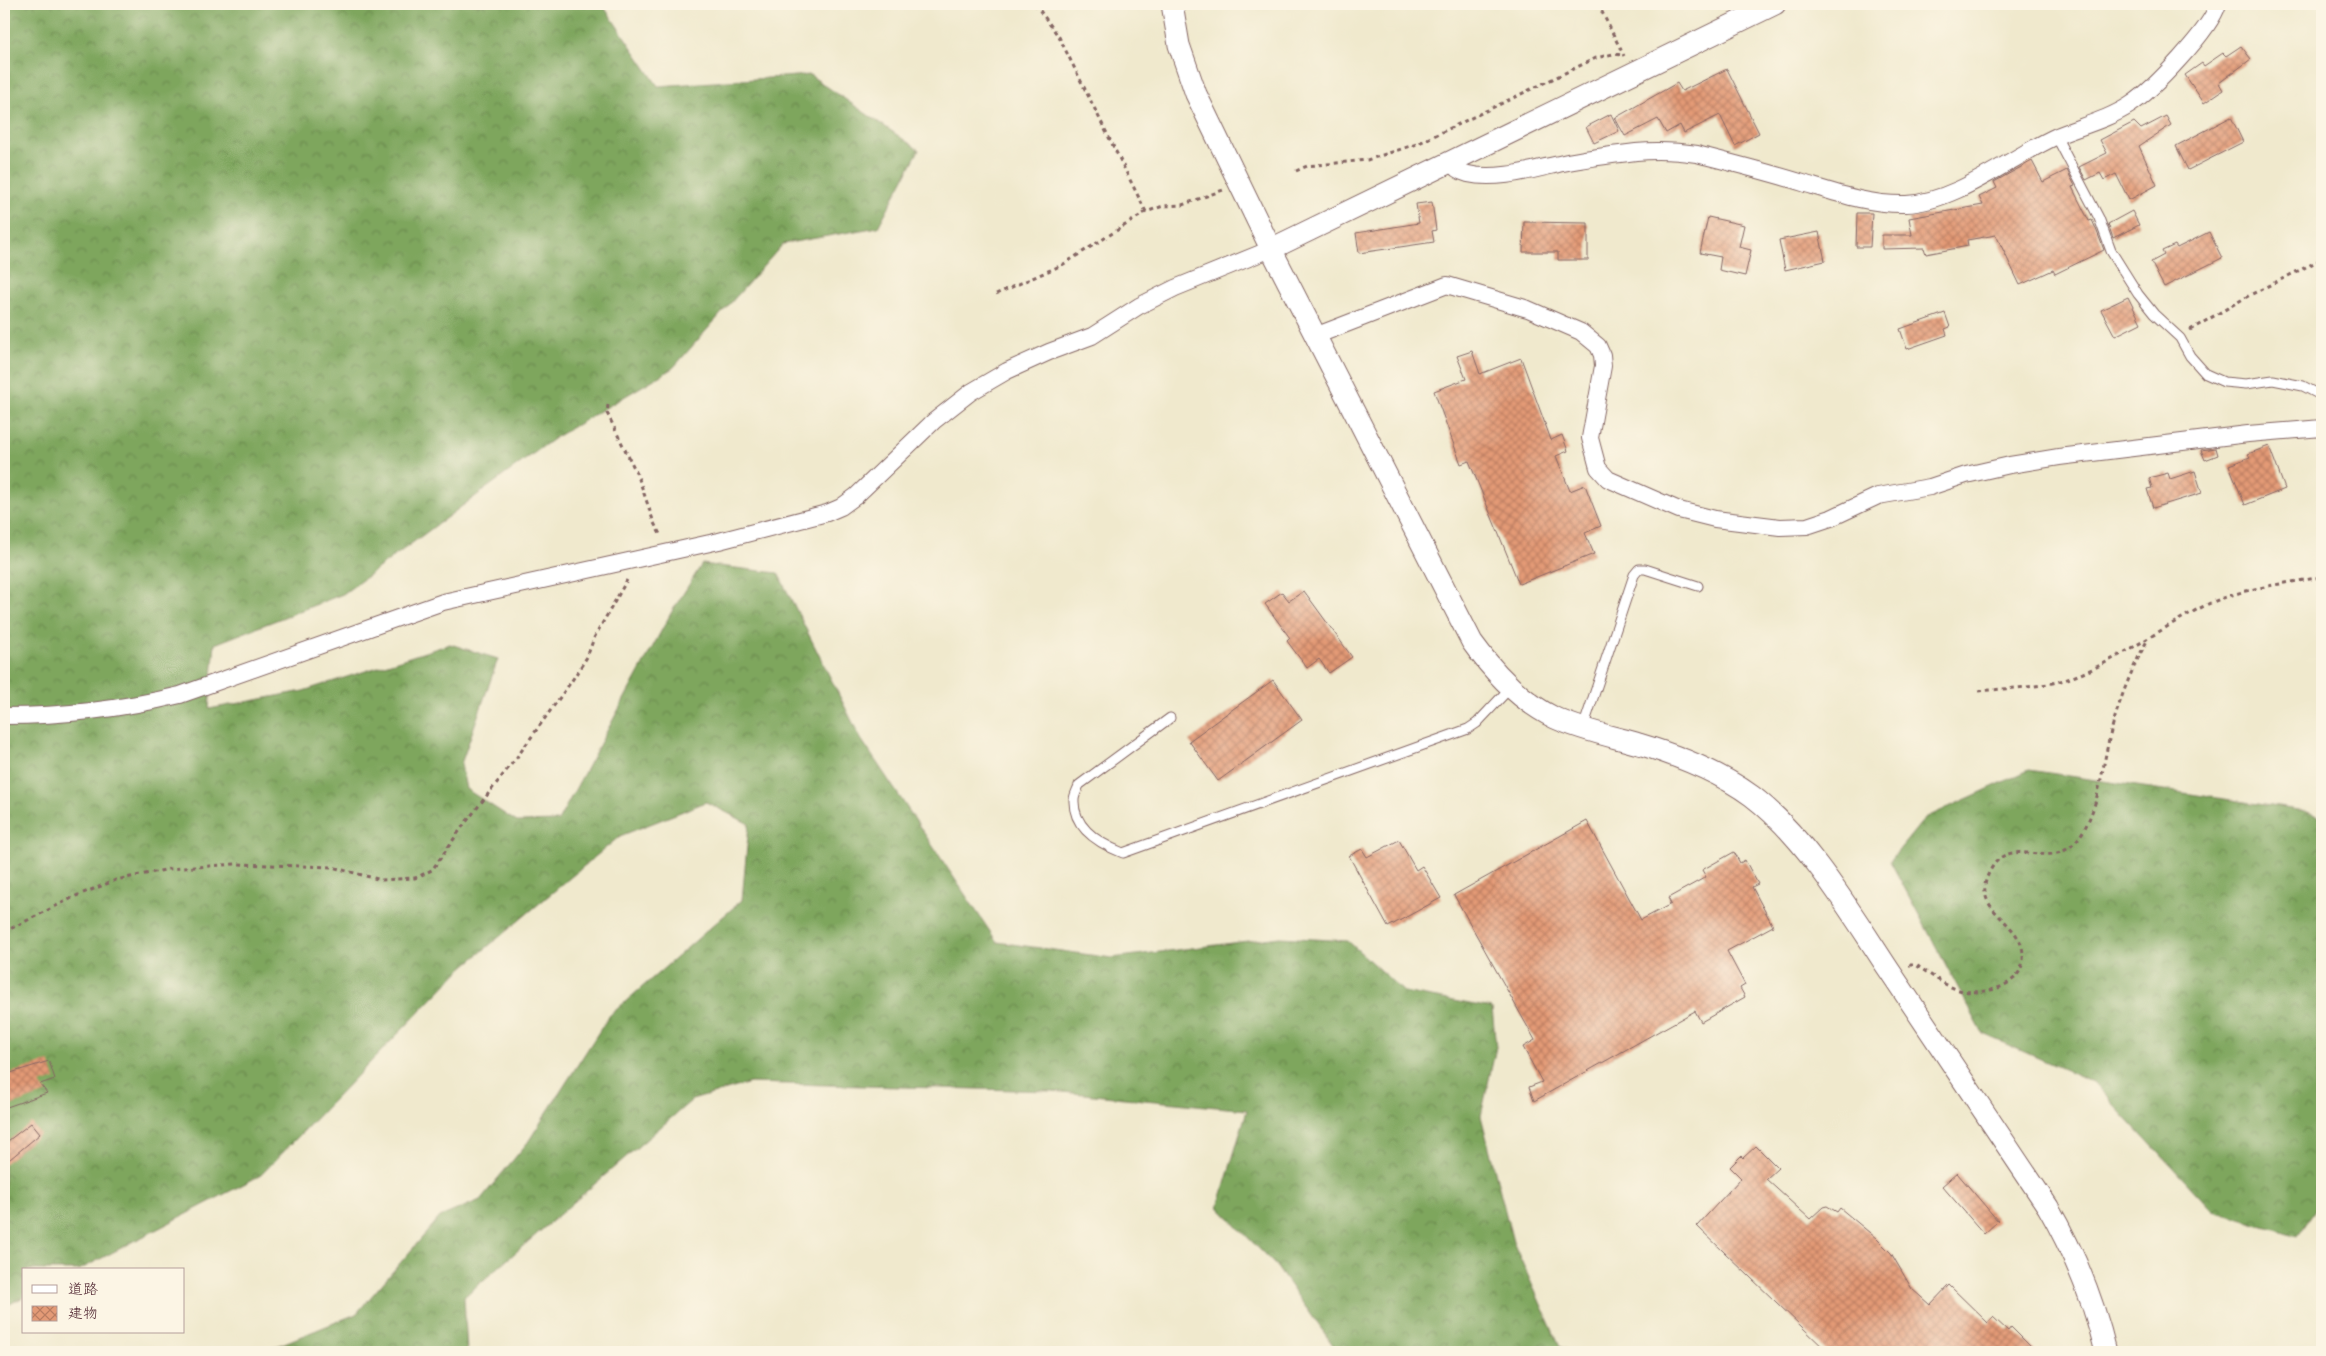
<svg xmlns="http://www.w3.org/2000/svg" width="2326" height="1356" viewBox="0 0 2326 1356" font-family="'Patrick Hand','Klee One',sans-serif">
  <style>
    .forest { fill: url(#forest-crowns); stroke: #646244 }
    .building { fill: url(#building-cross-hatch) }
    .lines { fill: none; stroke-linecap: round; stroke-linejoin: round }
    .service-casing { stroke: #846664; stroke-width: 11 }
    .minor-casing { stroke: #846664; stroke-width: 18 }
    .tertiary-casing { stroke: #846664; stroke-width: 23 }
    .path { stroke: #846664; stroke-width: 3; stroke-dasharray: 4 4; stroke-linecap: butt }
    .service { stroke: #fff; stroke-width: 9 }
    .minor { stroke: #fff; stroke-width: 16 }
    .tertiary { stroke: #fff; stroke-width: 21 }
  </style>
  <defs>
    <pattern id="forest-crowns" width="20" height="18" patternUnits="userSpaceOnUse" patternTransform="scale(1.25)"><rect width="20" height="18" fill="#7ea65d"/><path d="M2 6a3 3 0 1 1 6 0M12 15a3 3 0 1 1 6 0" fill="none" stroke="#69874d"/></pattern>
    <pattern id="building-cross-hatch" width="8" height="8" patternUnits="userSpaceOnUse" patternTransform="scale(1.25)"><rect width="8" height="8" fill="#e39a76"/><path d="M0 0l8 8M0 8l8-8" fill="none" stroke="#ba7d61"/></pattern>
  </defs>
  <rect width="100%" height="100%" fill="#fcf5e5"/>
  <filter id="ink" filterUnits="userSpaceOnUse"><feTurbulence type="fractalNoise" baseFrequency=".02" numOctaves="2"/><feDisplacementMap in="SourceGraphic" scale="10" xChannelSelector="R" yChannelSelector="G"/><feConvolveMatrix kernelMatrix="1 2 1 2 8 2 1 2 1" color-interpolation-filters="sRGB"/></filter>
  <filter id="wash" filterUnits="userSpaceOnUse"><feTurbulence type="fractalNoise" baseFrequency=".0096" numOctaves="4" result="noise"/><feDisplacementMap in="SourceGraphic" scale="20" xChannelSelector="R" yChannelSelector="G"/><feGaussianBlur stdDeviation="1.12" result="paint"/><feColorMatrix in="noise" values="0 0 0 0 0 0 0 0 0 0 0 0 0 0 0 0 0 1.4 0 .05"/><feComposite in="paint" operator="in"/></filter>
  <g filter="url(#wash)">
    <rect width="100%" height="100%" fill="#f0e9cd"/>
    <g class="forest">
      <path d="M4 4H602L658 86 810 75 919 150 878 227 783 244 673 368 556 437 343 594 215 644 209 709 303 691 450 644 498 659 461 764 466 789 517 822 558 821 671 613 702 564 778 573 861 739 997 942 1112 958 1280 937 1348 941 1404 992 1492 1008 1496 1047 1481 1116 1513 1242 1560 1347 1574 1352H1338L1276 1266 1218 1207 1247 1110 1052 1091 750 1083 692 1100 464 1297 467 1352H262L356 1314 440 1217 480 1200 528 1142 609 1016 742 900 749 824 706 802 620 836 461 969 261 1175 79 1270H24V1297L4 1307Z"/>
      <path d="M2029 770 2305 811 2322 818V1200L2298 1236 2213 1211 2093 1082 1983 1034 1890 861 1925 818Z"/>
    </g>
    <g id="blocks">
      <g class="building">
        <path d="M2241 46 2251 59 2219 83 2223 90 2204 103 2185 75 2202 63 2204 66 2223 53 2226 56Z"/>
        <path d="M1727 69 1759 133 1735 146 1720 115 1684 133 1680 125 1666 133 1658 119 1625 136 1615 118 1677 83 1682 91Z"/>
        <path d="M1611 114 1619 131 1594 143 1586 127Z"/>
        <path d="M2166 116 2171 125 2139 146 2157 185 2129 200 2116 174 2104 180 2100 173 2086 180 2079 167 2107 153 2100 140 2134 122 2141 129Z"/>
        <path d="M2231 117 2243 142 2188 170 2176 146Z"/>
        <path d="M2032 161 2043 182 2067 170 2075 186 2072 187 2089 221 2092 220 2096 229 2104 250 2055 274 2053 270 2020 285 1996 235 1967 240 1968 246 1926 254 1924 248 1882 249V235H1912L1909 218 1983 205 1979 197 1997 188 1994 182Z"/>
        <path d="M1432 202 1436 230 1432 231 1434 242 1359 253 1356 233 1419 223 1416 204Z"/>
        <path d="M2132 211 2139 225 2113 238 2108 224Z"/>
        <path d="M1857 213H1872L1870 247H1856Z"/>
        <path d="M1708 217 1744 225 1739 247 1751 250 1745 276 1719 270 1721 257 1700 253Z"/>
        <path d="M1524 222 1588 223V260H1558V252H1523Z"/>
        <path d="M1819 232 1825 261 1785 270 1779 240Z"/>
        <path d="M2209 232 2222 258 2164 287 2151 262 2164 255 2162 251 2175 245 2177 248Z"/>
        <path d="M2128 297 2141 323 2115 336 2101 310Z"/>
        <path d="M1945 313 1950 327 1945 329 1947 335 1907 349 1900 329Z"/>
        <path d="M1472 351 1480 374 1521 358 1551 440 1562 435 1568 451 1556 456 1570 491 1585 485 1601 526 1585 533 1594 554 1519 584 1469 461 1461 464 1434 391 1466 379 1457 356Z"/>
        <path d="M2269 446 2285 489 2245 505 2229 465 2250 457 2248 454Z"/>
        <path d="M2216 448 2218 455 2205 460 2201 450Z"/>
        <path d="M2195 471 2202 493 2153 508 2147 489 2152 488 2149 478 2168 473 2170 479Z"/>
        <path d="M1304 591 1352 657 1329 673 1319 659 1307 668 1287 641 1290 638 1265 604 1282 592 1289 601Z"/>
        <path d="M1273 680 1302 720 1218 781 1189 741Z"/>
        <path d="M1587 821 1641 920 1671 904 1668 898 1706 877 1702 870 1734 852 1740 863 1745 860 1758 884 1752 887 1773 926 1727 951 1745 985 1740 988 1745 997 1701 1022 1695 1011 1534 1101 1529 1087 1542 1082 1523 1047 1535 1040 1454 895Z"/>
        <path d="M1399 840 1416 870 1422 866 1441 898 1388 927 1349 856 1362 849 1367 857Z"/>
        <path d="M49 1061 55 1079 40 1084 47 1093 4 1108V1075Z"/>
        <path d="M31 1123 40 1134 4 1164V1144Z"/>
        <path d="M1756 1146 1778 1168 1766 1179 1810 1219 1823 1207 1827 1206 1837 1212 1840 1208 1876 1238 1891 1253 1912 1289 1930 1305 1949 1285 1988 1323 1993 1317 2008 1331 2011 1327 2036 1352H1828L1697 1226 1741 1178 1730 1167 1741 1156 1743 1158Z"/>
        <path d="M1957 1173 1998 1221 1984 1234 1942 1186Z"/>
      </g>
    </g>
  </g>
  <g filter="url(#ink)">
    <use href="#blocks" fill-opacity="0" stroke="#846664" stroke-width="1"/>
    <g class="lines">
      <defs>
        <g id="service">
          <path d="M2056 136 2099 218 2111 251 2138 294 2154 314 2180 338 2190 356 2206 374 2224 382 2246 384 2273 380 2303 386 2322 396"/>
          <path d="M1170 718 1079 785C1078 789 1074 795 1074 800 1073 828 1100 844 1123 853L1468 729 1477 723 1510 688"/>
          <path d="M1583 728 1634 575 1639 569H1645L1698 586"/>
        </g>
        <g id="minor">
          <path d="M1450 161C1454 168 1460 172 1468 174 1497 181 1535 169 1563 163 1587 158 1611 155 1636 152 1656 150 1677 151 1697 154 1732 163 1768 172 1803 183 1836 193 1870 205 1906 204 1956 202 2011 157 2057 136 2081 126 2107 120 2130 105 2153 90 2211 29 2218 4"/>
          <path d="M1315 336 1447 285 1528 309 1581 332 1598 346 1602 355 1603 366 1590 438 1598 468 1608 479 1679 510 1715 519 1780 527 1807 526 1831 518 1878 496 1930 487 1966 475 2010 465 2059 457 2248 434 2322 428"/>
          <path d="M4 716C63 716 122 709 180 695L443 602 719 541 827 513 841 507 856 496 934 421 971 392 1007 371 1049 352 1092 336 1139 306 1175 288 1271 249"/>
        </g>
        <g id="tertiary">
          <path d="M1172 4 1179 45 1196 94 1271 249 1472 642C1494 673 1520 701 1555 718 1581 730 1610 736 1639 744 1679 756 1718 771 1752 796 1806 837 1852 914 1889 970 1942 1049 1995 1128 2048 1207 2074 1252 2094 1302 2106 1352"/>
          <path d="M1271 249 1775 4"/>
        </g>
      </defs>
      <use href="#service" class="service-casing"/>
      <use href="#minor" class="minor-casing"/>
      <use href="#tertiary" class="tertiary-casing"/>
      <g class="path">
        <path d="M1035 4 1059 37 1146 212"/>
        <path d="M1598 4 1624 56"/>
        <path d="M1296 171 1307 166 1367 160 1417 144 1596 58 1613 54 1623 55"/>
        <path d="M996 294 1062 265 1146 212 1163 206 1182 205 1223 190"/>
        <path d="M2190 330 2250 295 2322 259"/>
        <path d="M608 405 607 413 638 476 654 523 661 536"/>
        <path d="M1979 691C2009 688 2042 688 2070 678 2118 661 2159 629 2204 606 2241 588 2282 584 2322 577"/>
        <path d="M4 932 76 896 116 880 169 869 236 864 332 867 381 880 415 878 432 870 463 826 517 757 571 682 587 657 594 638 627 580"/>
        <path d="M1909 965H1916C1930 974 1947 988 1963 991 1988 995 2026 985 2023 953 2020 919 1967 910 1991 869 2013 830 2054 879 2082 833 2101 802 2102 763 2112 728 2120 698 2132 668 2147 641"/>
      </g>
      <use href="#service" class="service"/>
      <use href="#minor" class="minor"/>
      <use href="#tertiary" class="tertiary"/>
    </g>
  </g>
  <rect width="2326" height="1356" fill="none" stroke="#fcf5e5" stroke-width="20"/>
  <rect x="22" y="1268" width="162" height="65" fill="#fcf5e5" stroke="#b59f9b"/>
  <rect x="32" y="1285" width="25" height="8" fill="#ffffff" stroke="#b59f9b"/>
  <text x="68" y="1294" font-size="15" fill="#4a1f2b">道路</text>
  <rect x="32" y="1306" width="25" height="15" fill="url(#building-cross-hatch)" stroke="#b59f9b"/>
  <text x="68" y="1318" font-size="15" fill="#4a1f2b">建物</text>
</svg>
